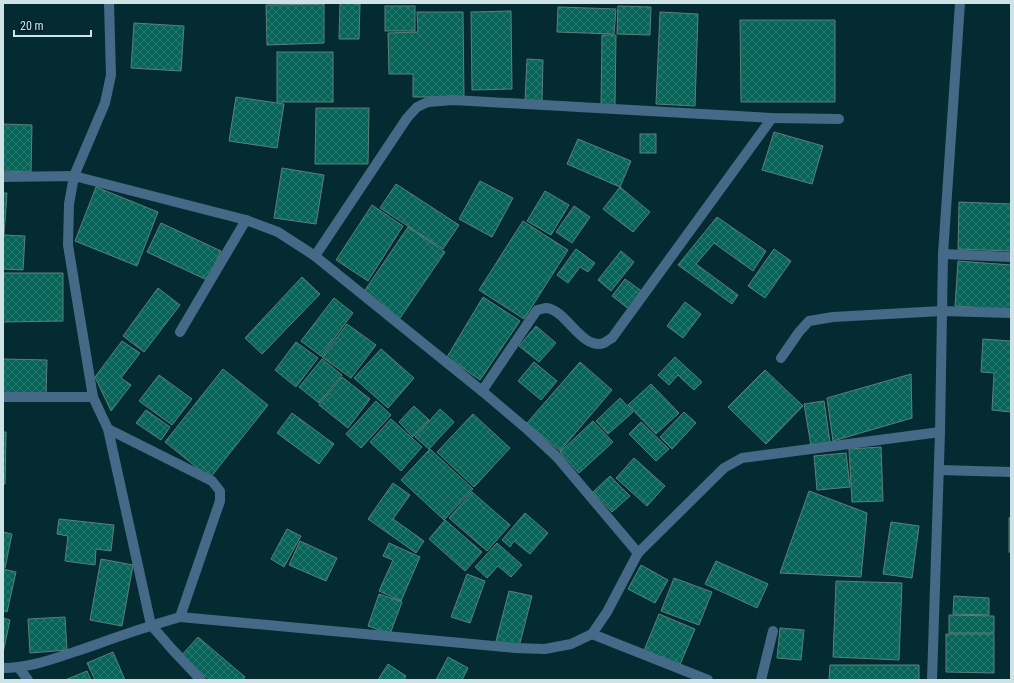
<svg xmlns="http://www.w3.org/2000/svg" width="1014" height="683" viewBox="0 0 1014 683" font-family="'Roboto Condensed',sans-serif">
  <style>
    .building { fill: url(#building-cross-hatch); stroke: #5c8079 }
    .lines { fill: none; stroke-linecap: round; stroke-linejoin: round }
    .street { stroke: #456a87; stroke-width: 10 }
  </style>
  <defs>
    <pattern id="building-cross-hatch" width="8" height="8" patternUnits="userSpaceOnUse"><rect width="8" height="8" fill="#086458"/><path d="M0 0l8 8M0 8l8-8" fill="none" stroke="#2b7a70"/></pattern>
  </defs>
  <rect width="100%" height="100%" fill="#042b32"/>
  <g class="building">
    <path d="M340 3 360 4 359 39H339Z"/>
    <path d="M324 4V43L267 45 266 5Z"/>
    <rect x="385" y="6" width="30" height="25"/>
    <path d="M618 6 651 7 650 35 617 34Z"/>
    <path d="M558 7 616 9 614 34 557 32Z"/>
    <path d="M511 11 512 89 472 90 471 12Z"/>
    <path d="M417 12H463L464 97H413V74H389L388 33 418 32Z"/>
    <path d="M660 12 698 14 695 106 656 104Z"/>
    <path d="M740 20H835V102H741Z"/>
    <path d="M134 23 184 26 181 71 131 68Z"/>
    <path d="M602 35H616L615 105H601Z"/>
    <rect x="277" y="52" width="56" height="50"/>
    <path d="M527 59 543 60 542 102 525 101Z"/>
    <path d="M236 97 284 104 277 148 229 141Z"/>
    <path d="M316 108H369L368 164H315Z"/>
    <path d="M3 124 32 125 31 172 3 171Z"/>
    <path d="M774 132 823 146 812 184 762 170Z"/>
    <rect x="640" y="134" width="16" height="19"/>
    <path d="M578 139 631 161 620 187 567 164Z"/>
    <path d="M282 168 324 175 316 224 274 218Z"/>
    <path d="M480 181 513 198 492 237 459 219Z"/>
    <path d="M396 184 459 225 443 249 380 208Z"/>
    <path d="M96 187 158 212 137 266 75 241Z"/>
    <path d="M620 187 650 212 633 232 603 209Z"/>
    <path d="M545 191 569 205 551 235 527 221Z"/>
    <path d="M3 193H7L4 235 25 236 23 270 3 269Z"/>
    <path d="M959 202 1011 204V251L958 249Z"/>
    <path d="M372 205 403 226 368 281 336 260Z"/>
    <path d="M574 206 590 217 572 243 556 232Z"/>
    <path d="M717 217 766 251 753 271 714 243 696 264 738 295 732 304 678 265Z"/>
    <path d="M523 221 568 250 524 319 479 290Z"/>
    <path d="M161 223 221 251 207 280 147 252Z"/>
    <path d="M408 227 445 252 400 318 363 293Z"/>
    <path d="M576 249 595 263 588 272 580 267 568 283 557 275Z"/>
    <path d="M774 249 791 261 765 298 748 286Z"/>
    <path d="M621 251 634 262 611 291 598 280Z"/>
    <path d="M958 261 1011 265V310L955 306Z"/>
    <path d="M3 273H63V321L3 322Z"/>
    <path d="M302 277 320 294 262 354 245 338Z"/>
    <path d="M625 279 643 292 629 309 612 296Z"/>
    <path d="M158 288 180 305 144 352 123 336Z"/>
    <path d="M483 297 520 321 480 380 447 357Z"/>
    <path d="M334 298 353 313 321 356 301 341Z"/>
    <path d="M685 302 701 314 683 338 667 326Z"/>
    <path d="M347 324 376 345 351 378 322 357Z"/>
    <path d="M536 326 556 343 539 362 519 346Z"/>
    <path d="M983 339 1011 341V412L992 410 994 373 981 372Z"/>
    <path d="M122 341 140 353 121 378 131 385 111 411 95 377Z"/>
    <path d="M296 342 318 358 296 387 275 370Z"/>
    <path d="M381 349 414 378 388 408 354 378Z"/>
    <path d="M675 357 702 382 694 390 678 375 669 385 658 375Z"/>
    <path d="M3 359 47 360 46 395 3 394Z"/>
    <path d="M322 359 342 375 319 403 299 387Z"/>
    <path d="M534 362 557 381 541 400 518 381Z"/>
    <path d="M580 362 612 390 560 451 527 423Z"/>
    <path d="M223 369 268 405 210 478 165 442Z"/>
    <path d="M765 370 803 406 766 444 728 407Z"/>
    <path d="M911 374 912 418 833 441 827 398Z"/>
    <path d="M159 375 192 399 172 425 139 401Z"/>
    <path d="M342 377 370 399 348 428 319 405Z"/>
    <path d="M651 384 679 413 656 434 628 405Z"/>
    <path d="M620 398 633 412 608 434 596 421Z"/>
    <path d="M376 401 391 415 361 448 346 434Z"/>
    <path d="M824 401 830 442 811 446 804 404Z"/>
    <path d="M414 406 429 420 413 437 399 422Z"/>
    <path d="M440 409 454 422 429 449 415 437Z"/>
    <path d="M146 410 170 427 161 440 136 423Z"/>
    <path d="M684 412 696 423 672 449 660 437Z"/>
    <path d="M292 413 334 444 319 464 277 433Z"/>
    <path d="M473 414 510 448 474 487 437 452Z"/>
    <path d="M391 419 422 447 401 471 370 442Z"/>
    <path d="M593 421 613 442 579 473 560 452Z"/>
    <path d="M641 422 669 449 656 461 629 434Z"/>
    <path d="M3 432H6L5 484H3Z"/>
    <path d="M881 447 883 501 852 502 849 449Z"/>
    <path d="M430 449 473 489 444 520 401 480Z"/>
    <path d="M846 453 850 487 817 490 814 456Z"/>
    <path d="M634 458 665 486 647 506 616 478Z"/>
    <path d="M610 476 630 496 612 512 593 492Z"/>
    <path d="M393 483 410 495 393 519 424 541 416 553 368 519Z"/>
    <path d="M809 491 867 513 861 577 780 573Z"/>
    <path d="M472 492 510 525 487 551 449 518Z"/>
    <path d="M525 513 548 533 530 554 514 541 510 547 502 540Z"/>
    <rect x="1009" y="518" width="2" height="34"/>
    <path d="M59 519 114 525 111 551 96 549 95 565 65 561 68 536 57 534Z"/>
    <path d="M445 520 482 552 465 571 429 539Z"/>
    <path d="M891 522 919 526 912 578 883 574Z"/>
    <path d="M287 529 301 536 284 567 271 559Z"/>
    <path d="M3 532 12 534 5 568H3Z"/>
    <path d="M300 541 337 558 326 581 289 565Z"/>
    <path d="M389 543 420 557 401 601 379 591 393 560 383 556Z"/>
    <path d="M497 543 522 565 511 577 498 566 487 578 475 567Z"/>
    <path d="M101 559 133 565 122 626 90 620Z"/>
    <path d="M716 561 768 584 757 608 705 584Z"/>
    <path d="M641 565 668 580 655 603 628 589Z"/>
    <path d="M3 569 16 572 7 612 3 611Z"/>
    <path d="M467 574 485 581 470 623 451 617Z"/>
    <path d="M674 578 712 592 699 625 661 611Z"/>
    <path d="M836 581 902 583 899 660 833 657Z"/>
    <path d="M509 591 532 596 519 647 496 641Z"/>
    <path d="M379 594 402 602 390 634 368 626Z"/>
    <path d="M954 596 989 598V615L953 614Z"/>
    <path d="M659 614 695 629 679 667 643 653Z"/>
    <path d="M949 615 994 616V633H949Z"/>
    <path d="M65 617 67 650 30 653 28 619Z"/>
    <path d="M3 618 10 620 3 653Z"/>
    <path d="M780 628 804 630 801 660 777 658Z"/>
    <path d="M946 634H994V673L946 672Z"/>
    <path d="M198 637 245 677 243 680H210L181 656Z"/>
    <path d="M113 652 125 680H95L87 663Z"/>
    <path d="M448 657 468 668 462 680H436Z"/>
    <path d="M388 664 406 676 404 680H378Z"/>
    <path d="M830 665H919V680H829Z"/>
    <path d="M87 671 91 680H65Z"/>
  </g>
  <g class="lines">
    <g class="street">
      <path d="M109 3 111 75 105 103 74 176 69 204 68 245 93 397 108 429 151 625 171 648 201 680"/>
      <path d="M3 177 74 176 246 220 278 232 315 256 482 391 528 430 557 457 638 553"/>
      <path d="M943 254 1011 257"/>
      <path d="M315 256 407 118 417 107 428 102 453 100 772 118 839 119"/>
      <path d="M180 332 246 220"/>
      <path d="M781 358 799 332 809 321 833 317 942 311 1011 313"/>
      <path d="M482 391 537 310C540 310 544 308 546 308 566 309 582 351 604 343 607 341 610 339 612 338L772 118"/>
      <path d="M3 397H93"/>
      <path d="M939 470 1011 472"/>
      <path d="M180 617 515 648 545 649 571 644 592 634 708 680"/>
      <path d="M592 634 607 612 638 553 724 468 742 458 940 432"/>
      <path d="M3 668C33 668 61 656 89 647 119 636 149 626 180 617L220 501V491L212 481 108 429"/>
      <path d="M19 668 28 680"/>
      <path d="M761 680 773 631"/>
      <path d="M932 680 940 432 943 254 960 3"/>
    </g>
  </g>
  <rect width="1014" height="683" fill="none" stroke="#cfe2e6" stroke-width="8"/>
  <path d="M14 30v6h77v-6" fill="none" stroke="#cfe2e6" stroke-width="2"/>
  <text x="20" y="30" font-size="12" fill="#cfe2e6" stroke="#002128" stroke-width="3" paint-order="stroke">20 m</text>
</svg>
